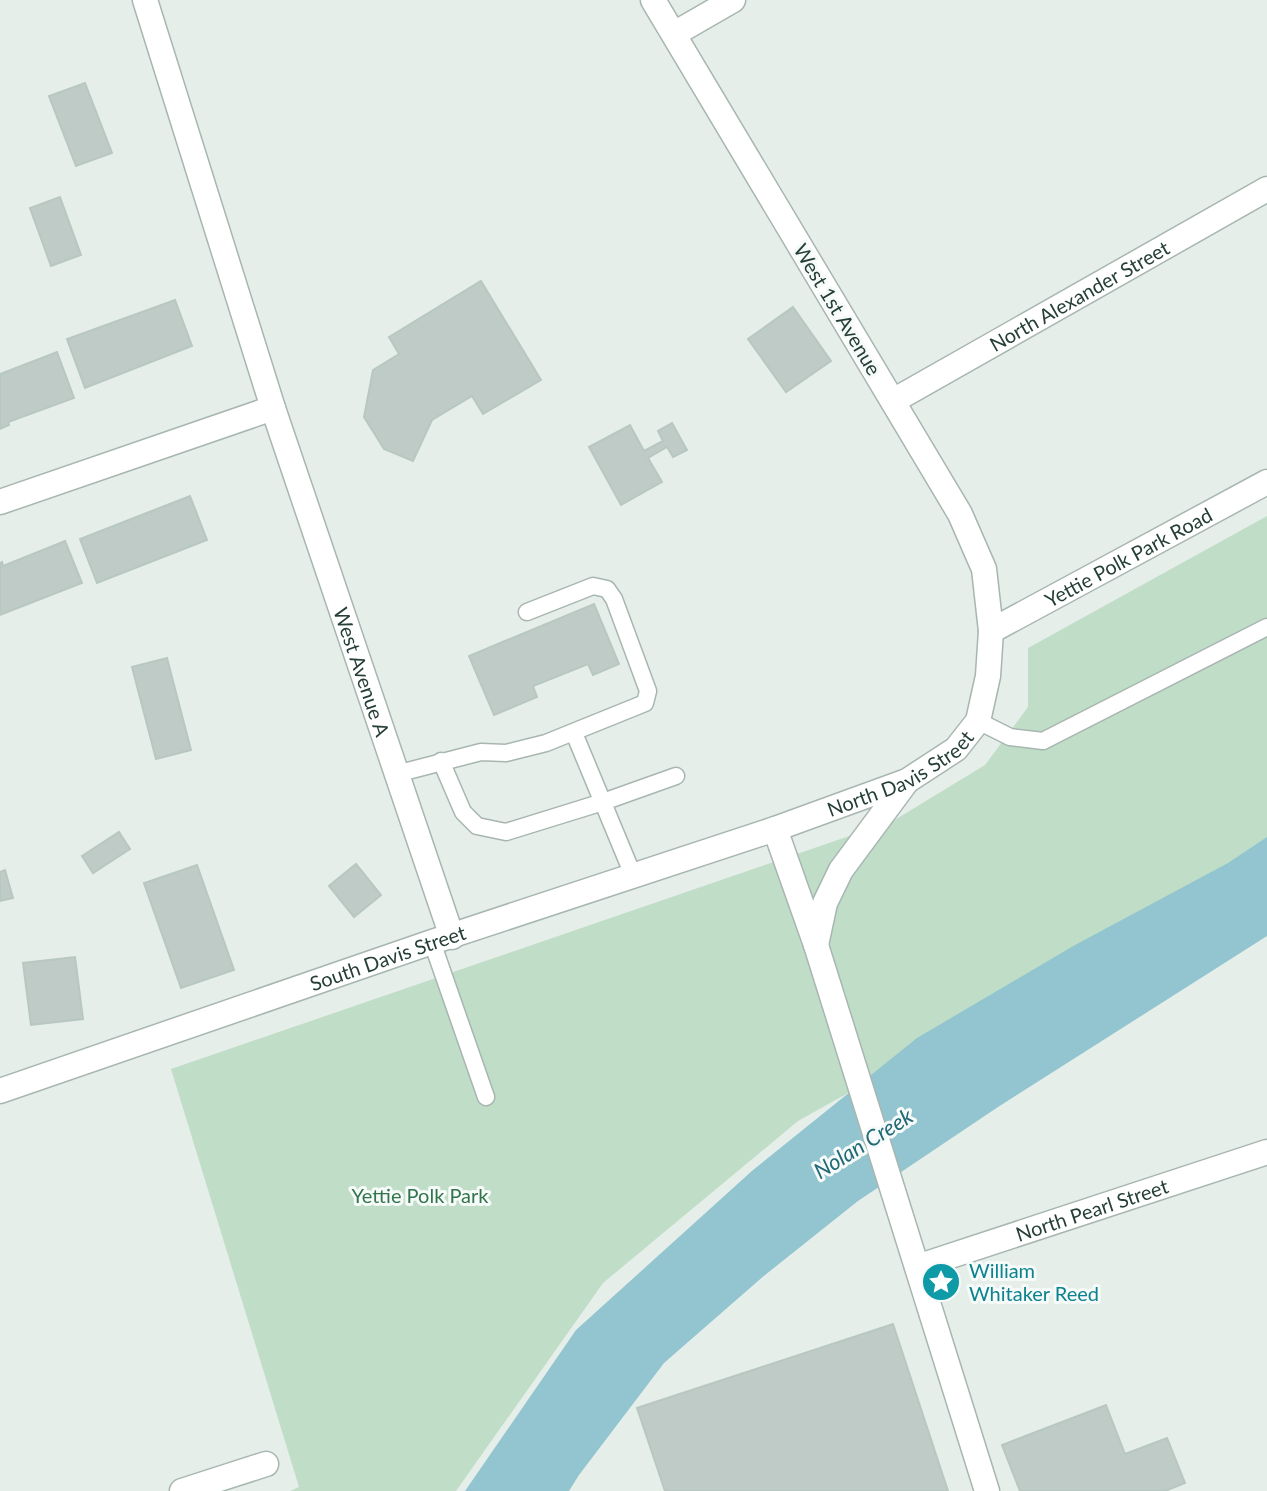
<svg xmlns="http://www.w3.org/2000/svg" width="1267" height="1491" viewBox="0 0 1267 1491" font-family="Lato,sans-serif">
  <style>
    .green { fill: #c0ddc8 }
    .water { fill: #92c5cf }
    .building { fill: #becbc6; stroke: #b8c7c1; stroke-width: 2 }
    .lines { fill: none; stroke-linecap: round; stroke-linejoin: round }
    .lane-casing { stroke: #a8b6b1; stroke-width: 19 }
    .street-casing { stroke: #a8b6b1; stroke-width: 27 }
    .lane { stroke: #fff; stroke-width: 16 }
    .street { stroke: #fff; stroke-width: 24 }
    .labels { text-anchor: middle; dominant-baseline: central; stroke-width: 6; stroke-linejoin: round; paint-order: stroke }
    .street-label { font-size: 20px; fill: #253f38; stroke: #f6faf8 }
    .park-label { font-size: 20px; fill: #32744c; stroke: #f6faf8 }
    .culture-label { font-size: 20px; fill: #0d838f; stroke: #f6faf8; text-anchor: start }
    .water-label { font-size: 22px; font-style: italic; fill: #226978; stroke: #f6faf8 }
  </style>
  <rect width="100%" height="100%" fill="#e6eeea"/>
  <path class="green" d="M1267 516V859L798 1121 603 1283 456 1491H290L299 1487 171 1069 893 821 985 765 1028 707V648Z"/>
  <path class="water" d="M1267 837V936L998 1107 858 1201 765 1275 664 1363 579 1475 569 1491H465L576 1330 753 1170 917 1038 1075 945 1228 863Z"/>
  <g class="building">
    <path d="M85 83 112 153 76 166 49 96Z"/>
    <path d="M60 197 81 255 51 266 30 208Z"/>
    <path d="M481 281 541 380 483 414 472 396 432 420 413 461 384 449 364 417 373 370 399 354 389 337Z"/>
    <path d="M175 300 192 346 85 388 67 339Z"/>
    <path d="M793 307 831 361 786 392 748 339Z"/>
    <path d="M57 352 74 398 8 422 9 425 0 429V374Z"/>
    <path d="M672 423 687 450 673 457 667 447 648 458 662 482 621 505 589 447 630 425 644 451 663 441 658 431Z"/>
    <path d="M190 496 207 540 97 583 80 539Z"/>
    <path d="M65 541 82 583 0 615V563L2 562 3 566Z"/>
    <path d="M594 604 619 664 593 675 588 664 533 686 537 697 494 715 469 656Z"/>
    <path d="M167 658 191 750 156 759 132 667Z"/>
    <path d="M119 832 130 849 93 873 82 856Z"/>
    <path d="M356 864 381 895 354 917 329 886Z"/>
    <path d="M197 865 234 970 181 988 144 883Z"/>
    <path d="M5 870 13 898 0 901V872Z"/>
    <path d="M75 957 83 1019 31 1025 23 963Z"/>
    <path d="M893 1324 948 1491H665L637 1408Z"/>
    <path d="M1106 1405 1125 1454 1167 1438 1185 1483 1165 1491H1020L1002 1445Z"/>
  </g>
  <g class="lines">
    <defs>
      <g id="lane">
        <path d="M978 721 1010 737 1043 741 1267 627"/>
        <path d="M574 733 633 875"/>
        <path d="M441 761 463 812 477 826 506 832 603 802 676 776"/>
        <path d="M396 774 481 752 506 753 546 743 645 703 648 691 614 599 607 589 593 586 527 612"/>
        <path d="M432 942 486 1097"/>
      </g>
      <g id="street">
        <path id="s1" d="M145 0 273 408 452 937"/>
        <path d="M674 34 733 0"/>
        <path id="s2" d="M893 401 1267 189"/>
        <path d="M0 502 273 408"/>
        <path id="s3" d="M991 631 1267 482"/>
        <path d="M775 829 816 945 987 1491"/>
        <path d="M816 945 825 903 841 870 907 781"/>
        <path id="s4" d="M0 1091 432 942 775 829 907 781 956 749 978 721 988 676 991 631 984 569 960 514 653 0"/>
        <path id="s5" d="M917 1267 1267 1152"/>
        <path d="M182 1491 266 1464"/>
      </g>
    </defs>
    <use href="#lane" class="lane-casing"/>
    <use href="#street" class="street-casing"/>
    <use href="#lane" class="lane"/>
    <use href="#street" class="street"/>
  </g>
  <defs>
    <symbol id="sight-disc" viewBox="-11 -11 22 22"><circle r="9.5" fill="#0f9aa8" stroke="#f6faf8"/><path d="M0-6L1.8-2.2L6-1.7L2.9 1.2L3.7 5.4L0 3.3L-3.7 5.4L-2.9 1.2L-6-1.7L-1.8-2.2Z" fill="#fff"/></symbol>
  </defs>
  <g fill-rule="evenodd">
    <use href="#sight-disc" x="919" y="1260" width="44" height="44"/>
  </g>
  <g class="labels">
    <g class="street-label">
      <text stroke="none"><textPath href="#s2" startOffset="214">North Alexander Street</textPath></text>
      <text transform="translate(838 309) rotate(59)">West 1st Avenue</text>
      <text stroke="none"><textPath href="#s3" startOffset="156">Yettie Polk Park Road</textPath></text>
      <text stroke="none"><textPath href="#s1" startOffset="706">West Avenue A</textPath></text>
      <text stroke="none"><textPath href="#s4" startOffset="956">North Davis Street</textPath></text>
      <text stroke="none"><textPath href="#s4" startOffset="410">South Davis Street</textPath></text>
      <text stroke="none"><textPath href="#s5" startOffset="184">North Pearl Street</textPath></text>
    </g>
    <g class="park-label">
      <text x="420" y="1195">Yettie Polk Park</text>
    </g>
    <g class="culture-label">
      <text x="969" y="1270">William<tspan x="969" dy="23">Whitaker Reed</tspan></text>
    </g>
    <g class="water-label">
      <text transform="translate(863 1143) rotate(-32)">Nolan Creek</text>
    </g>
  </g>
</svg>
